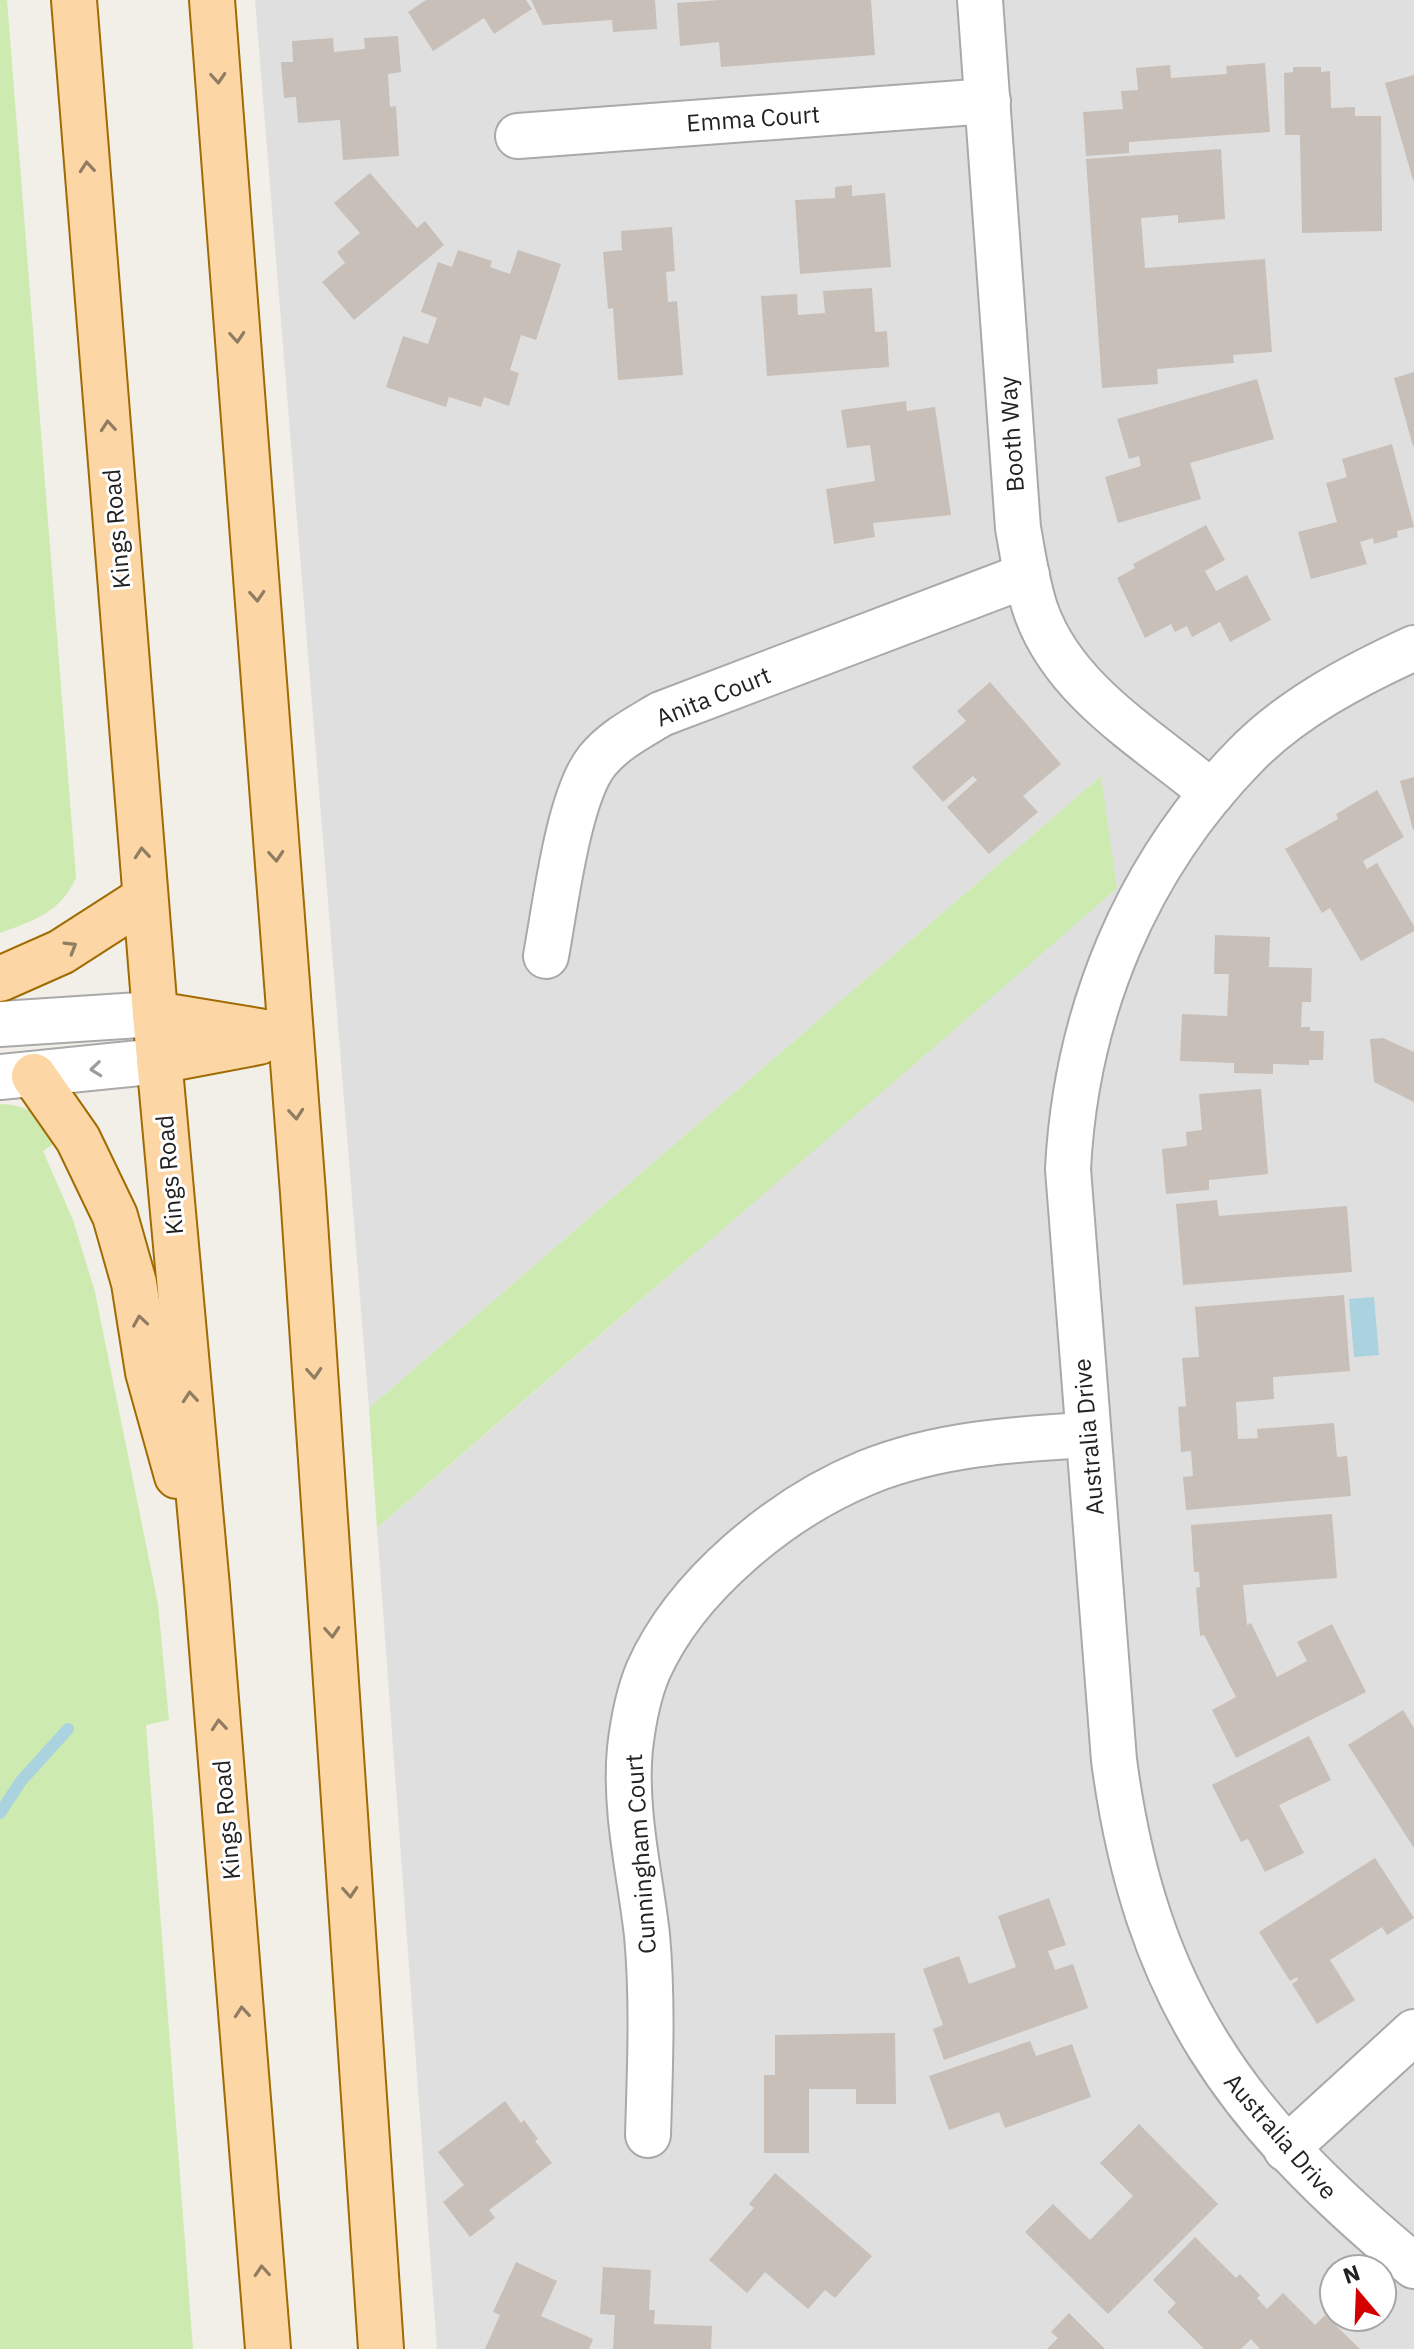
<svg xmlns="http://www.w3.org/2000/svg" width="1414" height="2349" viewBox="0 0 1414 2349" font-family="'IBM Plex Sans',sans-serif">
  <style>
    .residential { fill: #e0dfdf; fill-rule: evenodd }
    .grass { fill: #cdebb0 }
    .water { fill: #aad3df }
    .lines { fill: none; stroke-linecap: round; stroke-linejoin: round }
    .stream { stroke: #aad3df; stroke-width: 12 }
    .building { fill: #c7bfb8 }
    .street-casing { stroke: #a9a9a9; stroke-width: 48 }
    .primary-casing { stroke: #a06b00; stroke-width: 48 }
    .street { stroke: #fff; stroke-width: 44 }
    .primary { stroke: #fcd6a4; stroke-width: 44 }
    .oneway { stroke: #8f7c63 }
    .oneway2 { stroke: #9c9c9c }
    .labels { text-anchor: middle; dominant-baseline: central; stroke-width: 6; stroke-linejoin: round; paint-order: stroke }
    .street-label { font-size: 24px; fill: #222; stroke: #fff }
  </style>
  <rect width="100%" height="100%" fill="#f2efe9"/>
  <path class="residential" d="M255 0H1414V2349H437L377 1528 1117 888 1100 777 369 1408ZM1334 2269H1382V2317H1334Z"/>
  <g class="grass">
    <path d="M0 0H7L76 877C62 912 33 921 0 933Z"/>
    <path d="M1101 776 1117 888C872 1103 623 1313 377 1528L369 1408Z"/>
    <path d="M0 1104C28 1104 44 1118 61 1139L43 1151 73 1220 95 1292 158 1604 169 1720 146 1725 193 2349H0Z"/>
  </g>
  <path class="water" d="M1374 1297 1379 1355 1354 1357 1349 1299Z"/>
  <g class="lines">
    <path class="stream" d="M0 1813 21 1781 68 1729"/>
  </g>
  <g class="building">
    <path d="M426 0H526L532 9 494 34 484 18 433 51 408 12Z"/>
    <path d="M531 0H655L657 29 613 32 612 20 543 25Z"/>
    <path d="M720 0H871L875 55 721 67 719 42 680 46 677 3Z"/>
    <path d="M398 36 401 72 388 74 390 107 396 106 399 156 343 160 340 120 298 123 296 97 284 98 281 62H293L292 41 333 38 334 52 365 49 364 38Z"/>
    <path d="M1265 63 1270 132 1129 142V153L1086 156 1083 112 1123 109 1121 91 1138 90 1136 68 1170 65 1171 78 1227 74 1226 66Z"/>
    <path d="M1293 67H1321V72L1330 71 1331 108 1355 107V116H1381L1382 231 1302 233 1300 135H1285L1284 73 1293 72Z"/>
    <path d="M1414 75V180H1413L1385 83Z"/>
    <path d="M1221 149 1225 219 1178 223V215L1141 218 1145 268 1265 259 1272 352 1233 355 1234 363 1157 369 1158 384 1102 388 1086 159Z"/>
    <path d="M370 173 417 228 425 221 444 245 354 320 322 282 345 263 337 252 360 233 334 203Z"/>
    <path d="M852 185V196L885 193 891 267 800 274 795 200 835 198V187Z"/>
    <path d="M672 227 675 271 666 272 668 302 677 301 683 375 618 380 613 308 608 309 603 252 622 250 621 231Z"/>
    <path d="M458 250 492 261 490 267 510 274 518 250 561 264 536 340 521 335 510 370 519 373 509 406 484 397 481 407 449 397 446 407 386 387 403 336 428 344 437 318 421 312 438 262 452 267Z"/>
    <path d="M872 288 875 332 887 331 889 367 767 376 761 296 797 294 798 315 825 313 823 291Z"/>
    <path d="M1414 372V446H1413L1394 378Z"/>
    <path d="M1257 379 1274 439 1190 463 1201 499 1118 523 1105 477 1141 466 1139 456 1129 459 1117 419Z"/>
    <path d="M906 401 907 411 935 407 951 515 873 523 875 537 834 544 826 489 875 481 870 445 847 448 841 410Z"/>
    <path d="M1392 444 1414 527 1397 531 1398 537 1374 544 1373 538 1360 542 1367 564 1311 579 1298 532 1337 522 1326 483 1347 477 1342 459Z"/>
    <path d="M1206 525 1225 560 1205 571 1216 591 1247 575 1271 620 1230 642 1220 622 1192 637 1187 626 1175 632 1171 624 1145 638 1117 578 1135 568 1133 564Z"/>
    <path d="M990 682 1061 764 1023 796 1038 812 989 854 947 807 977 780 973 776 943 802 912 767 966 721 957 711Z"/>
    <path d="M1414 777V829L1413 830 1400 781Z"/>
    <path d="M1377 790 1404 837 1363 861 1367 869 1377 863 1414 926V931L1361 961 1330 908 1322 913 1285 849 1338 819 1336 814Z"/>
    <path d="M1215 935 1270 937 1269 967 1312 968 1311 1002H1302L1301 1027H1310V1031H1324L1323 1060H1309V1065L1273 1064V1074L1234 1073V1063L1180 1061 1182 1014 1227 1016 1229 974H1214Z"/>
    <path d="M1383 1038 1414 1052V1102L1374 1082 1370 1039Z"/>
    <path d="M1261 1089 1268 1174 1209 1180V1190L1166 1194 1162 1149 1187 1146 1186 1132 1202 1130 1199 1094Z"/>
    <path d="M1217 1200 1219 1216 1347 1206 1352 1272 1183 1285 1176 1204Z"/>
    <path d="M1344 1295 1350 1371 1273 1377 1274 1399 1236 1402 1238 1439 1258 1438 1257 1429 1334 1423 1337 1457 1347 1456 1351 1496 1186 1510 1183 1477 1193 1476 1191 1451 1181 1452 1178 1407 1186 1406 1182 1358 1199 1357 1195 1307Z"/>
    <path d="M1332 1514 1337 1578 1243 1585 1247 1625 1251 1623 1277 1677 1307 1661 1297 1642 1332 1624 1366 1692 1236 1758 1212 1710 1236 1697 1204 1635 1200 1636 1196 1588 1200 1587 1199 1572H1194L1191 1525Z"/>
    <path d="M1403 1710 1414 1728V1848L1348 1745Z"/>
    <path d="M1309 1736 1331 1780 1279 1805 1304 1853 1265 1872 1248 1839 1241 1842 1212 1785Z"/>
    <path d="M1375 1858 1414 1918 1387 1935 1382 1927 1330 1960 1355 2000 1317 2024 1292 1984 1298 1980 1297 1977 1290 1981 1259 1932Z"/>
    <path d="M1049 1898 1066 1945 1048 1951 1055 1970 1073 1964 1088 2008 944 2060 933 2029 943 2025 923 1969 959 1956 969 1984 1016 1967 998 1916Z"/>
    <path d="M895 2033 896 2104H856V2089H809V2153H764V2075H775V2035Z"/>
    <path d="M1030 2041 1036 2056 1072 2044 1091 2097 1005 2128 999 2112 949 2130 929 2076Z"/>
    <path d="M505 2101 521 2123 524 2120 538 2139 535 2141 552 2163 489 2210 495 2218 470 2237 443 2202 464 2185 438 2152Z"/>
    <path d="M1139 2124 1218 2204 1108 2314 1025 2232 1053 2204 1090 2240 1133 2196 1100 2163Z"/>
    <path d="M775 2173 872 2256 835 2298 825 2290 808 2309 765 2272 747 2293 709 2260 754 2208 749 2204Z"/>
    <path d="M1195 2237 1236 2278 1240 2274 1260 2295 1257 2298 1267 2309 1283 2293 1315 2325 1325 2315 1360 2349H1260L1251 2339 1241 2349H1204L1167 2312 1176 2303 1153 2280Z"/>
    <path d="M516 2262 557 2281 541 2316 593 2339 589 2349H485L500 2315 493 2312Z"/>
    <path d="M603 2267 651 2270 649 2310H655L654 2324 712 2326 711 2349H613L615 2315 600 2314Z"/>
    <path d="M1069 2313 1105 2349H1047L1058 2338 1051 2332Z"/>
  </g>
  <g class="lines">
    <defs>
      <g id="street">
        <path d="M980 0 1018 528C1023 555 1027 585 1036 611 1065 693 1150 740 1212 793"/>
        <path d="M518 136 988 101"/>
        <path d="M1414 648C1355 675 1292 708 1246 755 1136 867 1076 1013 1068 1169L1114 1760C1145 1994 1235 2118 1414 2266"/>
        <path d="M546 956C555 908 568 797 597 761 614 740 638 728 661 714L1027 575"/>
        <path d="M0 1024 155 1014"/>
        <path d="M0 1077 159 1061"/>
        <path d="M648 2135C650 2068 653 2001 647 1935 640 1874 624 1810 630 1748 633 1723 638 1695 648 1671 686 1585 782 1507 868 1472 938 1444 1014 1439 1088 1435"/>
        <path d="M1286 2149 1414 2032"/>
      </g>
      <g id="primary">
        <path d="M74 0 155 1014 207 1587 268 2349"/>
        <path d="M212 0 303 1193 381 2349"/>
        <path d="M0 979 61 952 145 898"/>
        <path d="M155 1014 289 1036"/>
        <path d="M159 1061 259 1042"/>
        <path d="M34 1076 78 1139 115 1216 134 1283 148 1372 177 1476"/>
      </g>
    </defs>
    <use href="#street" class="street-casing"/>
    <use href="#primary" class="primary-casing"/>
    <use href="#street" class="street"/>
    <use href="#primary" class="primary"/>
  </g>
  <defs><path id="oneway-chevron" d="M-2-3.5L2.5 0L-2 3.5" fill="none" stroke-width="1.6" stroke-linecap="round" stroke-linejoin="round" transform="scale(2)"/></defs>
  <g class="oneway">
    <use href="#oneway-chevron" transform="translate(218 78) rotate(86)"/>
    <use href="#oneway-chevron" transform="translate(87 167) rotate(-95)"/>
    <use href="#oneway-chevron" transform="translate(237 337) rotate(86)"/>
    <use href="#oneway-chevron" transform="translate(108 426) rotate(-95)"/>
    <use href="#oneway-chevron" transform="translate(257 596) rotate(86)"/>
    <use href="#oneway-chevron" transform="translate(142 853) rotate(-95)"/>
    <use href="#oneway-chevron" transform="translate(276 856) rotate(86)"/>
    <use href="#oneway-chevron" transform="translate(71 947) rotate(-31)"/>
    <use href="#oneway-chevron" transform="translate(296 1114) rotate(85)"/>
    <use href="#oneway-chevron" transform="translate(140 1321) rotate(-99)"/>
    <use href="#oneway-chevron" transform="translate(314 1373) rotate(86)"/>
    <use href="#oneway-chevron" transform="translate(190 1397) rotate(-95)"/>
    <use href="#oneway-chevron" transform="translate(332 1632) rotate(86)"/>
    <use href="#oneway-chevron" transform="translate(219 1725) rotate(-95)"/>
    <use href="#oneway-chevron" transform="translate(350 1892) rotate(86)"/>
    <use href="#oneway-chevron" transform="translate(242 2012) rotate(-95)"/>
    <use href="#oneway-chevron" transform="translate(262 2271) rotate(-94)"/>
  </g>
  <use class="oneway2" href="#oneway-chevron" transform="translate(96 1069) rotate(174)"/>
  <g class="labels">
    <g class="street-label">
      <text transform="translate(753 118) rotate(-4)">Emma Court</text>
      <text transform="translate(1011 434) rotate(-94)">Booth Way</text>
      <text transform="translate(116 529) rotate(-95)">Kings Road</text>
      <text transform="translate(713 696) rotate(-22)">Anita Court</text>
      <text transform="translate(169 1175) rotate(-95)">Kings Road</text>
      <text transform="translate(1088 1437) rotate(-95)">Australia Drive</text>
      <text transform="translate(226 1820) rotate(-95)">Kings Road</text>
      <text transform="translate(640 1854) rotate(-94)">Cunningham Court</text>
      <text transform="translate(1281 2136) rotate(49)">Australia Drive</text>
    </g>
  </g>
  <g transform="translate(1358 2293) rotate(341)"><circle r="38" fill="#ffffff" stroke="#a7a7a7" stroke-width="2"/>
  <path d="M0-6L14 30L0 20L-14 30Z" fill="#d40000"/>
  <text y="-12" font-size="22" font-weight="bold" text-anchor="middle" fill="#222222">N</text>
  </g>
</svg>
